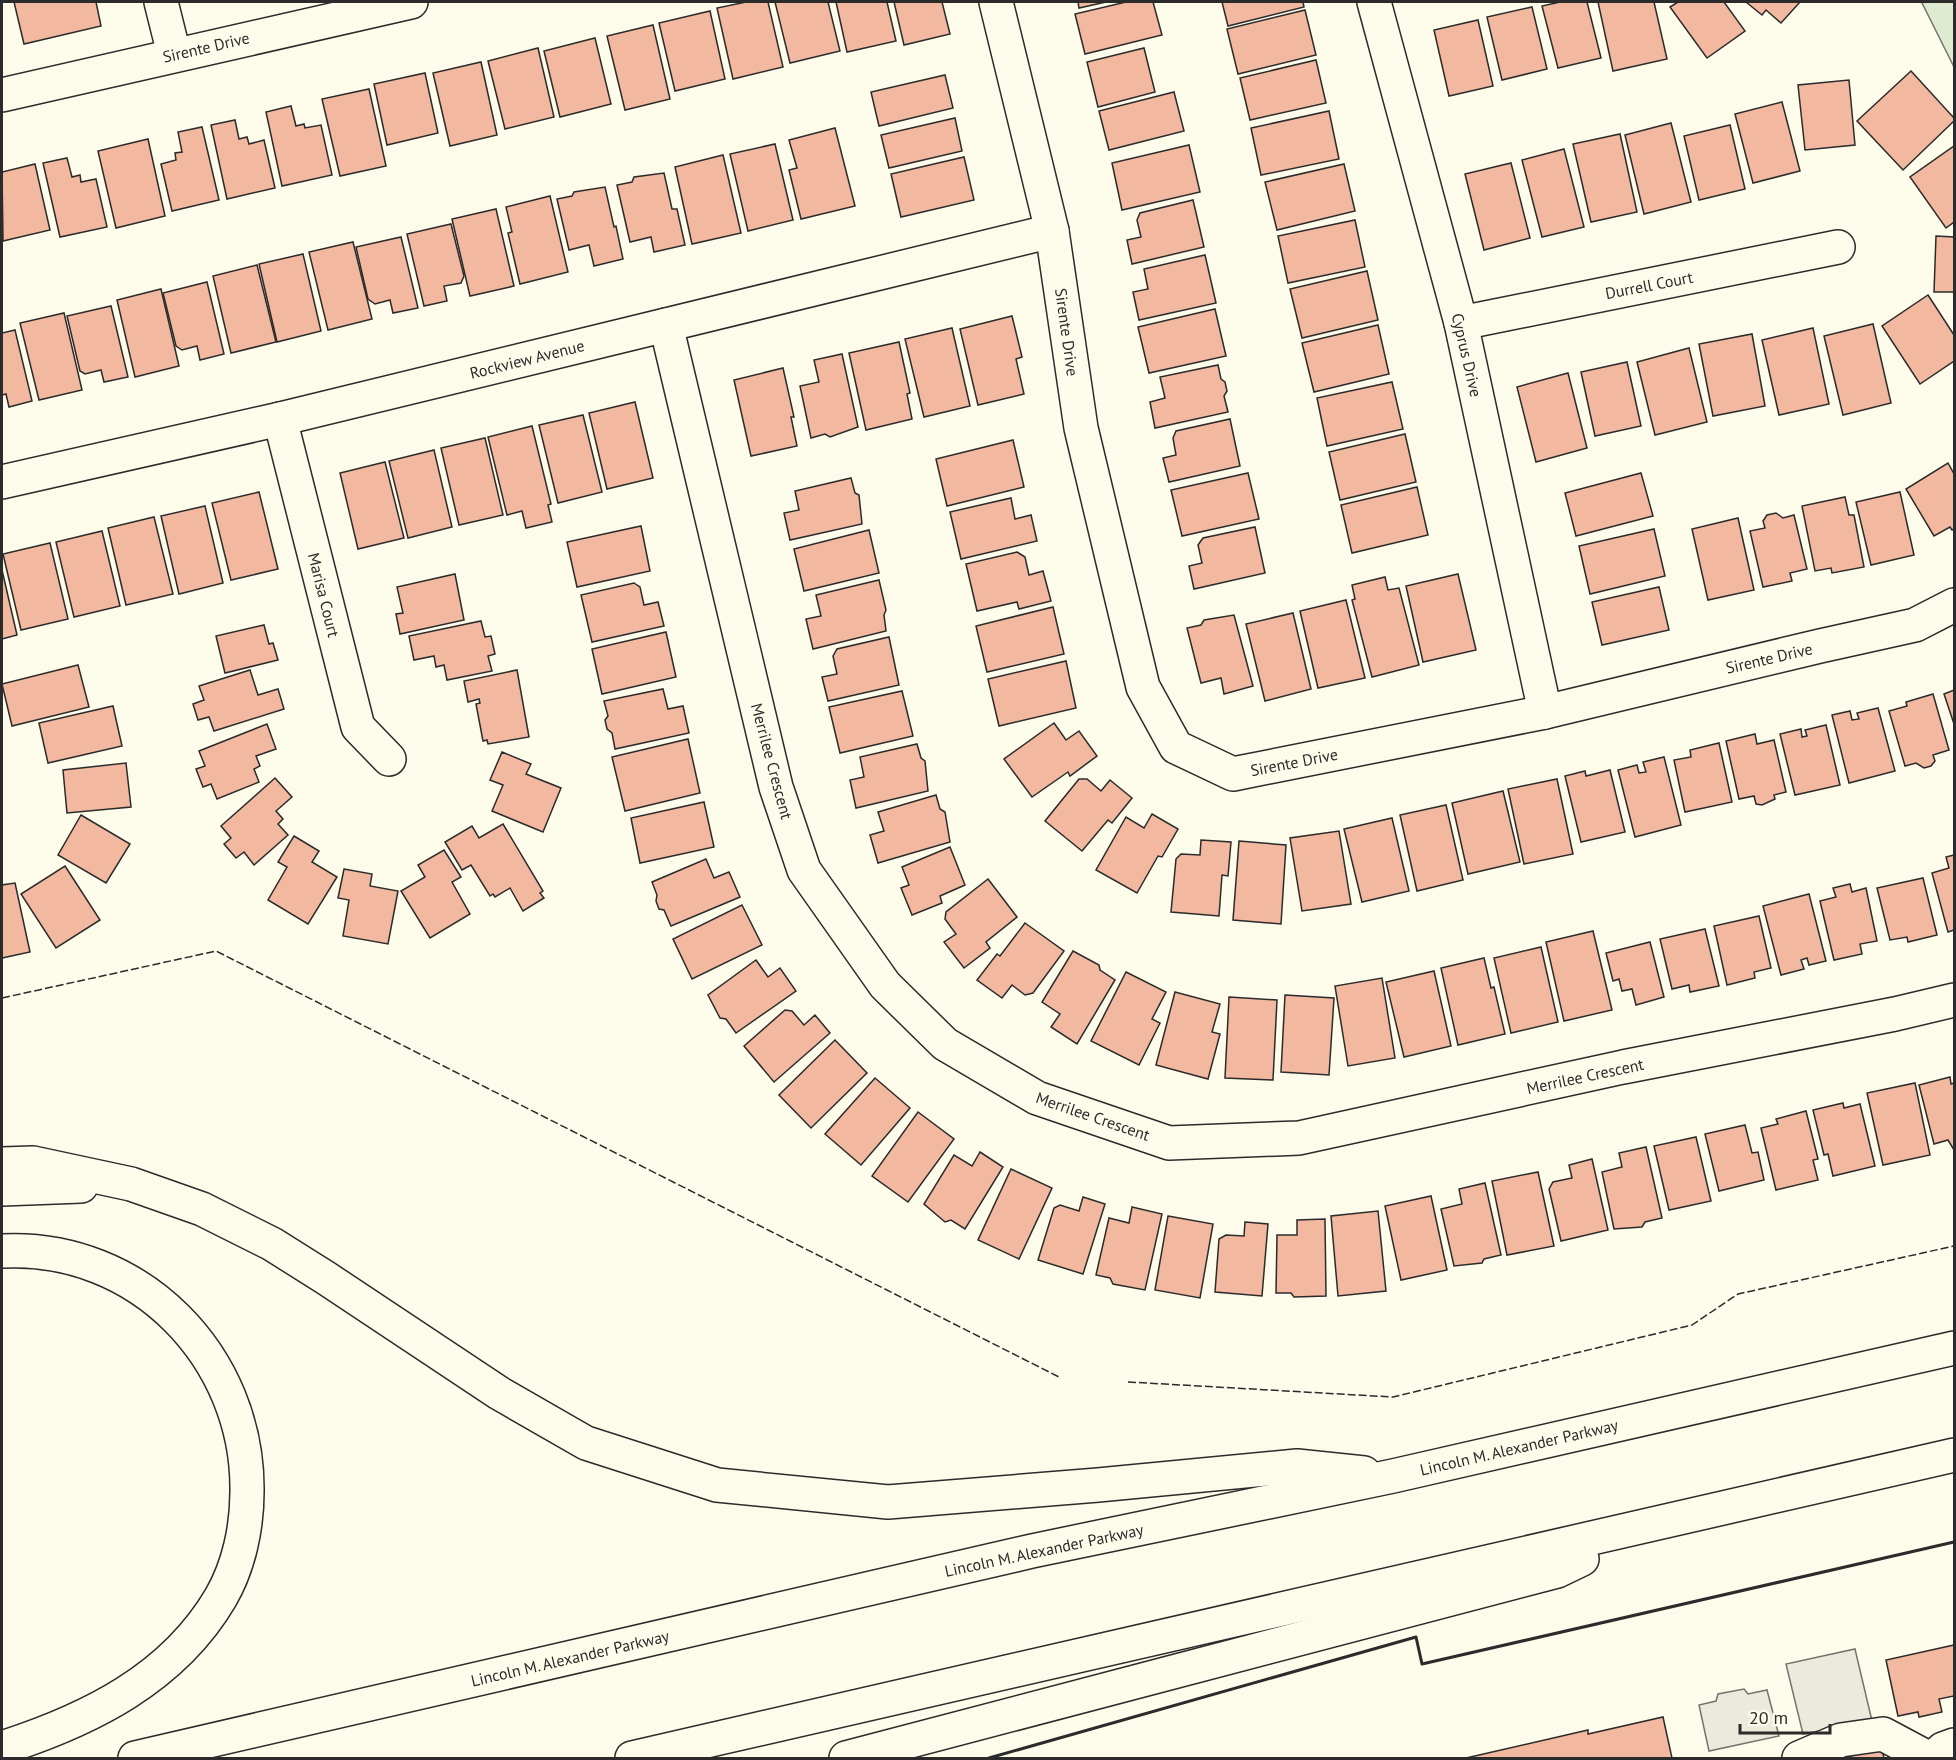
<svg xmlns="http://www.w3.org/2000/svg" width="1956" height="1760" viewBox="0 0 1956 1760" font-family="'PT Sans',sans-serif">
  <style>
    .green { fill: #deebd1; stroke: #74746e; stroke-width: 1.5 }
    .parking { fill: #eceadb; stroke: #74746e; stroke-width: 1.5 }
    .building { fill: #f2b8a0; stroke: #2b2b2b; stroke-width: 1.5 }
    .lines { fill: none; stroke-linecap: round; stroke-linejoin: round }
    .minor-casing { stroke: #2b2b2b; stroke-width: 36 }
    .highway-casing { stroke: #2b2b2b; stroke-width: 36 }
    .minor { stroke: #fdfbea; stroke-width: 33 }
    .highway { stroke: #fdfbea; stroke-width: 33 }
    .fence { stroke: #2b2b2b; stroke-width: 1.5; stroke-dasharray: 8 3; stroke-linecap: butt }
    .wall { stroke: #2b2b2b; stroke-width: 3 }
    .labels { text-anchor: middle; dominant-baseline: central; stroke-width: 4.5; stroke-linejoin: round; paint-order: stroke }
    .street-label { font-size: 16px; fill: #2b2b2b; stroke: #fdfbea }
  </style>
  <rect width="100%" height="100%" fill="#fdfbea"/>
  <path class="green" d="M1921 2H1954V67L1922 3Z"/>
  <g class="parking">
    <path d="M1855 1649 1872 1721 1803 1734 1786 1664Z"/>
    <path d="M1744 1689 1748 1694 1767 1690 1779 1736 1709 1751 1699 1705 1716 1701 1718 1694Z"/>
  </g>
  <g class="building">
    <path d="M14 2H96L101 26 24 44Z"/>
    <path d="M746 2H768L783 67 733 79 717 8Z"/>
    <path d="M775 2H828L840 51 790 63Z"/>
    <path d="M836 2H887L896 41 847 52Z"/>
    <path d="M894 2H942L950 34 904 45Z"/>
    <path d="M1078 2H1106L1079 8Z"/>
    <path d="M1126 2H1153L1162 35 1085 54 1075 14Z"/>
    <path d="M1222 2H1303L1304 7 1228 26Z"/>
    <path d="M1560 2H1587L1601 58 1558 68 1542 6Z"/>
    <path d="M1598 2H1654L1667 59 1613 71Z"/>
    <path d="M1678 2H1724L1745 31 1707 58 1670 7Z"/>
    <path d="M1746 2H1800L1781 23 1766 10 1762 15Z"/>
    <path d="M1532 7 1547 69 1502 80 1487 17Z"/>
    <path d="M1305 10 1316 55 1238 74 1227 29Z"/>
    <path d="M710 11 725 79 675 91 659 23Z"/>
    <path d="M1478 20 1493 86 1449 96 1434 30Z"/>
    <path d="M653 25 670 99 625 110 607 36Z"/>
    <path d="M595 38 611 104 560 117 544 51Z"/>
    <path d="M538 48 554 117 505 129 488 61Z"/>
    <path d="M1144 48 1155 92 1098 107 1087 62Z"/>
    <path d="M1316 60 1326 103 1250 120 1240 78Z"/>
    <path d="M481 62 497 135 450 146 433 73Z"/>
    <path d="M1911 71 1954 118V121L1903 170 1857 121Z"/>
    <path d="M425 73 438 133 387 145 374 84Z"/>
    <path d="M945 75 953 108 879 126 871 92Z"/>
    <path d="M1849 80 1855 145 1805 150 1798 85Z"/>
    <path d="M369 89 386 166 340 176 322 99Z"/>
    <path d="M1174 92 1184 131 1109 150 1099 111Z"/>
    <path d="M1782 102 1800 171 1753 183 1735 114Z"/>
    <path d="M291 106 296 126 304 124 305 128 321 125 332 175 282 186 266 112Z"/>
    <path d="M1329 111 1339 159 1261 175 1251 128Z"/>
    <path d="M955 118 962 151 889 168 881 135Z"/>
    <path d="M235 120 239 139 247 137 249 144 264 140 275 188 227 199 211 125Z"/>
    <path d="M1671 123 1691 202 1644 214 1625 135Z"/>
    <path d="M1730 125 1745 189 1699 200 1684 136Z"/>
    <path d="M202 127 219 200 172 211 161 164 176 160 175 153 182 152 178 132Z"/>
    <path d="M835 128 855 206 801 219 789 170 797 168 789 140Z"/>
    <path d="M1620 134 1637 212 1591 222 1573 144Z"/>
    <path d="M148 139 165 216 116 228 98 151Z"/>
    <path d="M775 144 793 220 748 231 730 154Z"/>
    <path d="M1189 145 1200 192 1122 210 1112 163Z"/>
    <path d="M1954 146V222L1946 228 1910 177Z"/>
    <path d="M1564 149 1584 227 1542 237 1522 160Z"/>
    <path d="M723 155 741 233 692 244 675 167Z"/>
    <path d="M964 157 974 200 901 217 891 174Z"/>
    <path d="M67 158 72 177 80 175 81 182 96 179 107 227 60 237 43 163Z"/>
    <path d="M1511 163 1530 238 1484 250 1465 174Z"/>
    <path d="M35 164 50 230 3 241 2 172Z"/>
    <path d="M1344 164 1355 211 1277 230 1265 182Z"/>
    <path d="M664 173 672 209H677L685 245 654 252 651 237 630 242 617 185 632 182 634 177Z"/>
    <path d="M605 187 614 227 616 226 623 259 594 266 589 245 569 250 557 199 572 196 574 192Z"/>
    <path d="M550 196 568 272 520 284 508 233 512 232 506 207Z"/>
    <path d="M1193 200 1204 247 1132 264 1127 240 1141 237 1137 220 1140 213Z"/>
    <path d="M496 209 514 286 470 296 452 219Z"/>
    <path d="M1355 220 1365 267 1288 283 1278 236Z"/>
    <path d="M451 224 464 276 461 283 444 286 447 301 424 306 407 234Z"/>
    <path d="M1936 236 1954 237V292H1934Z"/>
    <path d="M401 237 418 308 393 313 390 300 375 304 368 299 356 247Z"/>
    <path d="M353 242 372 319 328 330 309 252Z"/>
    <path d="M303 254 321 331 277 342 259 264Z"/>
    <path d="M1205 255 1216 303 1139 320 1133 292 1148 289 1144 269Z"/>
    <path d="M257 265 276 342 231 353 213 276Z"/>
    <path d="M1367 271 1378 320 1302 338 1290 289Z"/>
    <path d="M207 282 224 354 200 360 197 346 182 350 176 346 163 293Z"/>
    <path d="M161 289 179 366 135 377 117 300Z"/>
    <path d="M1928 295 1954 335V361L1920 384 1882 326Z"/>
    <path d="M111 306 128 377 104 382 101 370 85 374 80 371 67 316Z"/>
    <path d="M1215 309 1226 356 1149 373 1138 327Z"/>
    <path d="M64 313 82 390 39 400 20 323Z"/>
    <path d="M1012 316 1022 357 1016 359 1024 394 978 405 960 329Z"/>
    <path d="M1873 324 1891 403 1843 415 1824 336Z"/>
    <path d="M1378 325 1389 374 1314 392 1302 343Z"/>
    <path d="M952 328 970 406 924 417 905 339Z"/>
    <path d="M1813 328 1829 404 1779 415 1762 340Z"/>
    <path d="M15 330 32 401 9 407 6 394 2 395V333Z"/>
    <path d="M1752 334 1765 406 1713 416 1699 344Z"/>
    <path d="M899 342 910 393 907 394 912 419 866 430 849 353Z"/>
    <path d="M1689 348 1707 422 1655 435 1637 362Z"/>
    <path d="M842 354 858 427 830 437 825 434 811 438 800 386 819 382 814 360Z"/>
    <path d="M1627 362 1641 426 1595 436 1581 372Z"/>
    <path d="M1218 365 1221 379 1225 382 1227 391 1224 396 1228 412 1155 428 1150 402 1165 398 1160 377Z"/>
    <path d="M783 368 794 417H791L797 446 751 456 734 380Z"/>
    <path d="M1568 373 1587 448 1536 462 1517 387Z"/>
    <path d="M1392 382 1403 429 1327 446 1317 398Z"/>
    <path d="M635 402 653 478 607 489 589 413Z"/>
    <path d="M583 415 602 492 558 503 539 425Z"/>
    <path d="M1230 419 1240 466 1169 482 1163 458 1176 455 1173 438 1176 431Z"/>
    <path d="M532 426 551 504 548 505 552 522 526 528 522 511 507 515 488 437Z"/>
    <path d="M1405 434 1416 482 1340 500 1329 452Z"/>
    <path d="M485 438 503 515 459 525 441 448Z"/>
    <path d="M1013 440 1024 487 947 506 936 459Z"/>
    <path d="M434 450 452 527 408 538 389 461Z"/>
    <path d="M385 462 404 538 358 549 340 473Z"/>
    <path d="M1948 463 1954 474V529L1952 530 1950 527 1934 536 1906 489Z"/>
    <path d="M1248 473 1259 519 1182 536 1171 490Z"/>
    <path d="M1641 473 1653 516 1576 536 1565 493Z"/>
    <path d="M851 478 855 493 859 495 862 524 790 540 784 513 799 510 795 491Z"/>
    <path d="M1417 487 1428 535 1352 553 1341 505Z"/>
    <path d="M259 492 278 569 231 580 212 503Z"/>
    <path d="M1900 492 1914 555 1871 565 1856 502Z"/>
    <path d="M1845 497 1849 515H1854L1864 567 1832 573 1831 568 1815 571 1802 506Z"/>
    <path d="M1011 498 1015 519 1031 515 1037 541 961 559 950 512Z"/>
    <path d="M205 506 223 583 179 594 161 516Z"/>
    <path d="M1776 513 1783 518 1794 515 1807 569 1790 573 1792 581 1763 587 1750 531 1765 528 1763 521 1767 515Z"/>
    <path d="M154 517 173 594 126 605 108 528Z"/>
    <path d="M1738 518 1754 590 1708 600 1692 529Z"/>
    <path d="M641 526 650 571 577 587 567 542Z"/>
    <path d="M1255 527 1265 573 1194 589 1189 566 1202 563 1198 545 1203 538Z"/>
    <path d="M1654 529 1665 576 1590 594 1579 546Z"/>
    <path d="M869 530 879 573 804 591 794 549Z"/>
    <path d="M102 531 120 606 74 617 56 542Z"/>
    <path d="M50 543 68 619 21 630 3 554Z"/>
    <path d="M1017 552 1025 557 1029 575 1043 571 1051 601 1019 609 1017 602 977 611 966 564Z"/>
    <path d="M2 570 17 635 2 639Z"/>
    <path d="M455 574 464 620 400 634 396 614 403 613 397 587Z"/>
    <path d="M1458 574 1476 650 1423 662 1406 586Z"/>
    <path d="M1385 577 1388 590 1399 588 1419 665 1372 677 1352 600 1355 599 1352 585Z"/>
    <path d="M879 580 886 610 884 615 886 631 813 649 806 619 821 616 816 595Z"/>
    <path d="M634 583 640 587 644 605 658 602 664 626 592 642 581 595Z"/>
    <path d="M1659 587 1669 630 1602 645 1592 602Z"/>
    <path d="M1346 600 1365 678 1318 688 1300 611Z"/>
    <path d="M1053 607 1064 654 987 672 976 626Z"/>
    <path d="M1293 613 1311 689 1265 701 1246 624Z"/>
    <path d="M1234 615 1253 686 1224 694 1221 678 1201 683 1187 628 1201 625 1204 620Z"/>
    <path d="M481 621 485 637 491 636 495 654 488 656 492 671 447 680 444 665 436 667 434 656 414 660 409 636Z"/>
    <path d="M264 625 269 644 273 643 278 660 225 673 216 636Z"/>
    <path d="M666 632 676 677 602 694 592 649Z"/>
    <path d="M889 637 899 685 828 701 822 677 837 674 833 656 837 649Z"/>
    <path d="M1066 661 1076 708 999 726 988 679Z"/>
    <path d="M78 665 89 707 12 726 2 684Z"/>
    <path d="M250 670 258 695 278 689 284 709 214 731 209 717 198 720 193 704 204 700 199 686Z"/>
    <path d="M517 670 529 737 488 744 487 740 483 741 476 704 480 703 479 699 468 702 464 681Z"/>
    <path d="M663 689 668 709 683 706 689 733 615 749 612 733 607 729 605 720 608 716 604 701Z"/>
    <path d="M1954 690V724L1944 694Z"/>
    <path d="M902 691 913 736 840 753 829 707Z"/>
    <path d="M1933 694 1949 750 1933 755 1935 761 1931 766 1924 768 1916 763 1905 766 1889 711 1907 706 1906 702Z"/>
    <path d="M113 706 122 746 48 763 39 723Z"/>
    <path d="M1878 708 1895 771 1849 783 1832 715 1850 711 1852 720 1859 719 1857 713Z"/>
    <path d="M1054 723 1066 740 1079 731 1097 756 1070 776 1068 772 1032 797 1004 759Z"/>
    <path d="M267 724 276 749 256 756 260 766 254 769 259 782 217 799 211 784 203 787 196 769 205 766 199 751Z"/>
    <path d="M1826 725 1840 785 1795 795 1780 734 1801 729 1802 737 1807 736 1805 730Z"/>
    <path d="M1755 734 1757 744 1774 740 1786 792 1774 795 1775 799 1762 805 1756 804 1754 796 1739 799 1726 741Z"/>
    <path d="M688 739 700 793 625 811 612 757Z"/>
    <path d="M1719 743 1732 802 1685 812 1674 760 1691 757 1690 750Z"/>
    <path d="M917 744 921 758 925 761 928 791 856 808 850 780 864 777 860 757Z"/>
    <path d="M502 752 531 764 526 774 561 788 543 832 492 811 503 785 490 780Z"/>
    <path d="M1664 757 1681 825 1635 837 1618 770 1637 765 1639 773 1646 772 1643 762Z"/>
    <path d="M126 763 131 807 67 813 63 770Z"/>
    <path d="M1610 770 1625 832 1581 842 1565 776 1585 771 1586 776Z"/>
    <path d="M275 778 292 797 276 811 283 819 278 824 288 835 254 865 244 852 236 858 224 844 231 838 221 826Z"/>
    <path d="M1079 779H1087L1101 791 1110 780 1132 798 1112 823 1108 820 1082 851 1045 821Z"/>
    <path d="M1557 779 1573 854 1524 864 1508 789Z"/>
    <path d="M1503 791 1520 862 1468 874 1452 803Z"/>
    <path d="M936 795 940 809 945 812 950 842 878 863 870 835 884 831 878 812Z"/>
    <path d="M704 802 714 847 640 863 631 818Z"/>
    <path d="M1446 805 1463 880 1417 891 1400 815Z"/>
    <path d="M1152 814 1178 829 1162 857 1158 856 1137 893 1096 870 1126 817 1144 828Z"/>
    <path d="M81 815 130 844 106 883 58 855Z"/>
    <path d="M1392 818 1409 891 1362 902 1344 829Z"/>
    <path d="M503 824 543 891 540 893 544 898 523 911 510 888 495 897 493 894 490 896 471 865 462 870 445 842 472 826 479 838Z"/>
    <path d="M1339 831 1351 904 1302 911 1290 838Z"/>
    <path d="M294 836 319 851 312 862 337 877 308 924 268 900 287 867 278 862Z"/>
    <path d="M1201 840 1231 842 1228 876 1222 875 1219 916 1171 912 1176 859 1181 854 1200 855Z"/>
    <path d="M1239 841 1286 845 1281 924 1233 920Z"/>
    <path d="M950 847 965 885 940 896 942 903 912 915 901 888 909 885 902 867Z"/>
    <path d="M444 850 461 877 452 882 470 914 430 938 401 891 425 877 418 865Z"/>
    <path d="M1954 855V930L1948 932 1932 873 1949 868 1946 857Z"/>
    <path d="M706 859 714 878 729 872 740 897 671 926 664 910 659 909 656 901 657 895 652 882Z"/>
    <path d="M65 866 100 920 56 948 21 894Z"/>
    <path d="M344 869 372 874 370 886 398 891 388 944 343 936 349 900 338 898Z"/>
    <path d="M1923 878 1937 935 1908 942 1907 937 1890 940 1877 888Z"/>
    <path d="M988 879 1017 917 986 942 990 948 964 968 944 942 956 934 945 919 946 912Z"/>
    <path d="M15 883 30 952 2 958V885Z"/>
    <path d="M1850 884 1852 892 1866 888 1877 941 1860 944 1862 954 1834 960 1820 901 1836 897 1833 888Z"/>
    <path d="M1809 894 1826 961 1809 965 1807 958 1801 960 1804 969 1781 975 1763 906Z"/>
    <path d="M742 905 762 945 692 979 673 939Z"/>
    <path d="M1759 916 1771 968 1754 972 1755 978 1727 985 1714 926Z"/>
    <path d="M1025 923 1064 951 1033 993 1025 995 1012 985 1002 998 977 980 997 954 1000 956Z"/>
    <path d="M1705 929 1719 986 1690 992 1689 985 1672 989 1660 939Z"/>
    <path d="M1593 931 1612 1010 1564 1021 1546 942Z"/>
    <path d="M1650 942 1664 997 1636 1005 1632 989 1622 991 1619 979 1613 981 1606 953Z"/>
    <path d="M1541 947 1558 1022 1511 1033 1494 958Z"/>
    <path d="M1073 951 1099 965 1100 970 1115 980 1077 1044 1051 1027 1060 1014 1042 1002Z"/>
    <path d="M1484 958 1491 988 1494 987 1505 1034 1458 1045 1441 968Z"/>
    <path d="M756 960 768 977 780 968 796 991 736 1033 726 1019 720 1018 708 995Z"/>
    <path d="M1434 971 1451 1046 1404 1057 1386 982Z"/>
    <path d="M1126 972 1166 992 1152 1019 1160 1023 1139 1065 1091 1041Z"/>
    <path d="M1382 978 1395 1058 1348 1066 1335 986Z"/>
    <path d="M1175 992 1220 1004 1212 1032 1220 1034 1208 1079 1156 1065Z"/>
    <path d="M1285 995 1334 998 1329 1075 1281 1072Z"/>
    <path d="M1229 997 1277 1000 1273 1080 1225 1078Z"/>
    <path d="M785 1010 792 1011 804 1025 815 1015 830 1033 774 1082 744 1046Z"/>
    <path d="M835 1040 867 1073 811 1128 779 1095Z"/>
    <path d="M1950 1077 1951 1084 1954 1083V1150L1948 1140 1934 1144 1919 1085Z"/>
    <path d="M875 1078 910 1108 861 1165 825 1134Z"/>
    <path d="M1915 1083 1930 1155 1883 1165 1867 1093Z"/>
    <path d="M1843 1103 1844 1108 1860 1104 1875 1166 1833 1176 1828 1154 1824 1155 1813 1110Z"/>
    <path d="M1806 1111 1818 1159 1813 1160 1818 1180 1776 1190 1761 1128 1778 1124 1776 1119Z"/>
    <path d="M918 1112 954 1139 908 1202 872 1176Z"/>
    <path d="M1745 1125 1752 1153 1758 1152 1764 1180 1719 1191 1705 1134Z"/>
    <path d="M1696 1137 1711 1201 1669 1210 1654 1146Z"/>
    <path d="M1646 1147 1662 1218 1645 1222 1642 1227 1614 1229 1602 1172 1622 1167 1619 1153Z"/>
    <path d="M980 1152 1003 1167 965 1229 951 1220 945 1222 924 1204 954 1155 972 1166Z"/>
    <path d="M1592 1159 1608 1230 1561 1241 1549 1189 1553 1182 1572 1178 1569 1165Z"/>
    <path d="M1011 1169 1052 1188 1019 1259 978 1240Z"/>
    <path d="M1538 1172 1554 1246 1507 1255 1492 1181Z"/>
    <path d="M1485 1183 1501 1255 1484 1259 1482 1263 1454 1266 1441 1209 1462 1204 1459 1189Z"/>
    <path d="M1431 1196 1447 1270 1401 1280 1385 1206Z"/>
    <path d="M1083 1197 1105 1204 1083 1274 1038 1260 1054 1208 1060 1205 1079 1211Z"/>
    <path d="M1132 1207 1162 1214 1145 1290 1113 1284 1110 1278 1096 1275 1109 1218 1129 1223Z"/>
    <path d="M1378 1211 1386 1291 1338 1296 1331 1216Z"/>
    <path d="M1168 1216 1213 1224 1200 1298 1155 1290Z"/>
    <path d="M1325 1219 1326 1296 1294 1297 1291 1293H1276L1277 1235H1297V1220Z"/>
    <path d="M1245 1222 1268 1224 1262 1296 1215 1292 1219 1239 1226 1235 1244 1236Z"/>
    <path d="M1954 1645V1696L1939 1699 1942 1712 1919 1717 1918 1712 1898 1716 1886 1660Z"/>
    <path d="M1663 1717 1672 1758H1466L1588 1730V1734Z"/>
    <path d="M1882 1749 1884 1758H1841Z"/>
  </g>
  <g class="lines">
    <defs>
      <g id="minor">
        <path d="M161 2 174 54"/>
        <path d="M996 2 1052 231 1081 428 1143 687 1176 747 1233 774 1545 712 1820 646 1915 625 1954 605"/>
        <path d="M1374 2 1461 323 1545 712"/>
        <path d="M2 95 411 2"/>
        <path d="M1461 323 1838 247"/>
        <path d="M666 325 776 787 804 870 885 985 945 1044 1037 1098 1169 1143 1299 1138 1623 1067 1895 1014 1954 1000"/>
        <path d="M280 419 358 727 389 759"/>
        <path d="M2 482 280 419 1052 231"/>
        <path d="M1799 1758 1841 1740 1883 1734 1928 1758"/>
        <path d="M1933 1758 1943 1749 1954 1745"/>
      </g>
      <g id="highway">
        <path d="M2 1164 33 1163 131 1184 202 1209 272 1244 326 1278 499 1393 586 1443 717 1485 888 1502 1098 1485 1297 1466 1364 1473"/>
        <path d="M2 1189 81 1186"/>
        <path d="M2 1251C139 1244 249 1357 247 1492 247 1527 239 1566 221 1597 173 1679 89 1720 2 1748"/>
        <path d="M135 1758 1032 1551 1393 1476 1954 1348"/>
        <path d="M632 1758 1954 1455"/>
        <path d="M846 1758 1557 1571 1582 1559"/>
      </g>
    </defs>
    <use href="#minor" class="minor-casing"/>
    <use href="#highway" class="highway-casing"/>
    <use href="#minor" class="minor"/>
    <use href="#highway" class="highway"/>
    <g class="fence">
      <path d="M2 998 216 951 1061 1378"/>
      <path d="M1128 1382 1393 1397 1692 1325 1738 1294 1954 1246"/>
    </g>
    <path class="wall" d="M989 1758 1416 1637 1422 1664 1954 1542"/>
  </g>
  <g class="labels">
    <g class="street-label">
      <text transform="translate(206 47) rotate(-13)">Sirente Drive</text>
      <text transform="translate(1649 285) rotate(-11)">Durrell Court</text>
      <text transform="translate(1067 332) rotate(82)">Sirente Drive</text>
      <text transform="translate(1467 355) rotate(77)">Cyprus Drive</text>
      <text transform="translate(527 359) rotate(-14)">Rockview Avenue</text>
      <text transform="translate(324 595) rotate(76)">Marisa Court</text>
      <text transform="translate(1769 658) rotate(-13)">Sirente Drive</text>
      <text transform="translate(772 761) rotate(75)">Merrilee Crescent</text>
      <text transform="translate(1294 762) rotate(-11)">Sirente Drive</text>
      <text transform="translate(1585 1076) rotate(-12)">Merrilee Crescent</text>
      <text transform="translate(1093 1116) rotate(19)">Merrilee Crescent</text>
      <text transform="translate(1519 1447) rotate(-13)">Lincoln M. Alexander Parkway</text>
      <text transform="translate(1044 1550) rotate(-12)">Lincoln M. Alexander Parkway</text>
      <text transform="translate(570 1658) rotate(-13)">Lincoln M. Alexander Parkway</text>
    </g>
  </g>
  <rect width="1956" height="1760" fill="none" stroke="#2b2b2b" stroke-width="6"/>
  <path d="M1740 1724v9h90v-9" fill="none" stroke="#2b2b2b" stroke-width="3"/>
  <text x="1749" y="1724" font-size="18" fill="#2b2b2b" stroke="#fdfbea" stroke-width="4.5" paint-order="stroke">20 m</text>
</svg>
